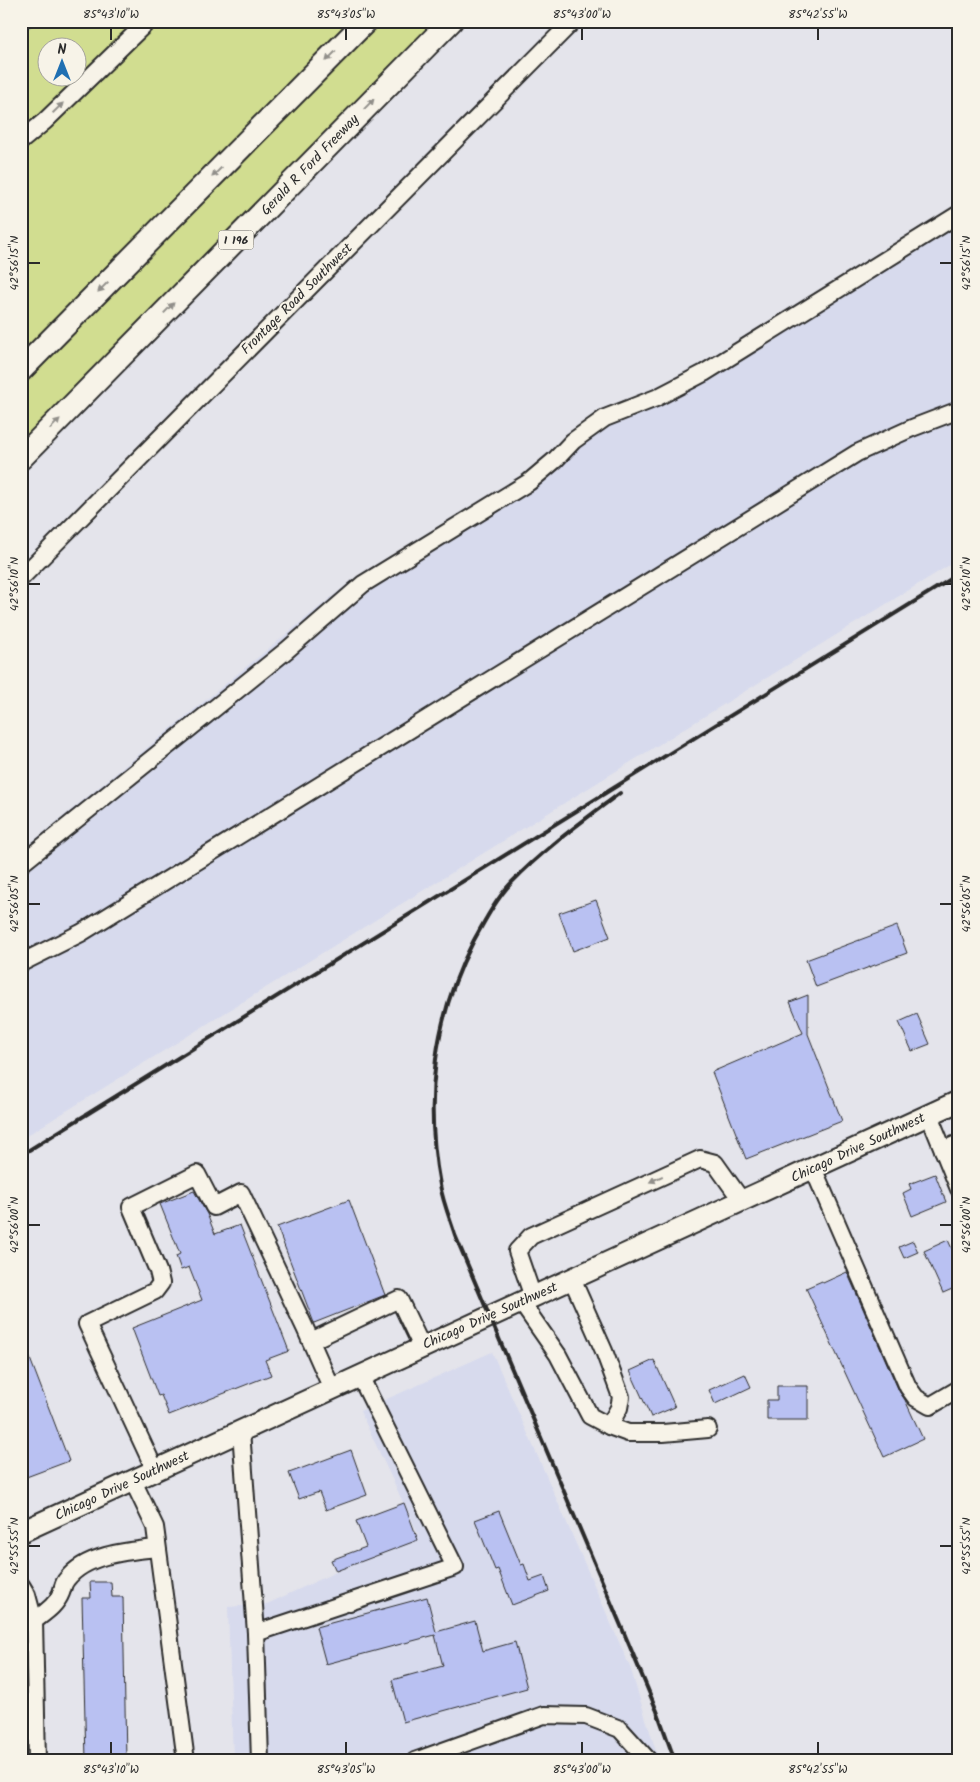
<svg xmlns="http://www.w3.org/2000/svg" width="980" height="1782" viewBox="0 0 980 1782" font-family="Kalam,sans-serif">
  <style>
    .built { fill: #d7daed }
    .green { fill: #d1dd90; stroke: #7e845e; fill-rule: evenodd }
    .water { fill: #9ad5fb; stroke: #6e91a8 }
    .building { fill: #b9c1f2; stroke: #2b2b2b }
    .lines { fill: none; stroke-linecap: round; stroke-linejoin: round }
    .minor-casing { stroke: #2b2b2b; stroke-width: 20 }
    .major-casing { stroke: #2b2b2b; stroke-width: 24 }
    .highway-casing { stroke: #2b2b2b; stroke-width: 26 }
    .minor { stroke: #f7f3e8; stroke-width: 16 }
    .major { stroke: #f7f3e8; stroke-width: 20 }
    .highway { stroke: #f7f3e8; stroke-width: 22 }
    .rail { stroke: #2b2b2b; stroke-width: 4 }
    .oneway { fill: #918f8a }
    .ticks { fill: none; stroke: #2b2b2b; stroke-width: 2 }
    .labels { text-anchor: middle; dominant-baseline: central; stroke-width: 4; stroke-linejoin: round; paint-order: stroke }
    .shield { fill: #f7f3e8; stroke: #686764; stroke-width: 1 }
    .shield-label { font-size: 12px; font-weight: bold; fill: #2b2b2b }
    .street-label { font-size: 14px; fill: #2b2b2b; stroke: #f7f3e8 }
    .neatline { fill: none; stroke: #2b2b2b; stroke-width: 2 }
    .ticks-label { font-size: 12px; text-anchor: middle; fill: #2b2b2b }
  </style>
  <rect width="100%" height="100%" fill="#e4e4eb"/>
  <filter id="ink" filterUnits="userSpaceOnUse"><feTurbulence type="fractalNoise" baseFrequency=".02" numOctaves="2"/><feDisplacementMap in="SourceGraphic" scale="10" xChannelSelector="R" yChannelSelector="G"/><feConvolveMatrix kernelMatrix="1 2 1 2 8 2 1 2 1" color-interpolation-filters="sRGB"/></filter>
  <g filter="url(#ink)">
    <g class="built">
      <path d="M959 206V559L21 1139V851L355 578Z"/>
      <path d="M492 1352 630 1667 659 1761H233L228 1607 267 1604 418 1534 360 1411Z"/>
    </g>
    <path class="green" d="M39 21H451L21 458V32ZM48 48H78V78H48Z"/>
    <path class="water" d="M21 21H39L21 32Z"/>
    <g class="building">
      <path d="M596 900 610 937 573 951 559 913Z"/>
      <path d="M897 926 907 953 816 987 806 960Z"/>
      <path d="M808 995V1034L842 1121 746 1159 712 1072 803 1033 790 1002Z"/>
      <path d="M917 1014 930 1044 912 1051 899 1022Z"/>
      <path d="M935 1174 946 1202 912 1216 903 1193 911 1189 909 1184Z"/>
      <path d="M194 1191 207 1214 215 1234 240 1225 289 1351 265 1360 271 1375 169 1415 161 1395 158 1396 132 1328 202 1300 189 1267 181 1270 176 1256 180 1254 160 1204Z"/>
      <path d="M349 1200 385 1295 314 1323 277 1227Z"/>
      <path d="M948 1240 959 1264V1286L943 1293 924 1251Z"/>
      <path d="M913 1241 918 1252 904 1258 899 1247Z"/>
      <path d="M847 1272 899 1391 905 1400 923 1439 884 1457 806 1288 822 1281 823 1283Z"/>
      <path d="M21 1335 69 1461 21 1479Z"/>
      <path d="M654 1360 675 1407 651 1417 630 1371Z"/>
      <path d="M745 1374 751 1387 715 1404 709 1390Z"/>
      <path d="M777 1386H808V1420H767V1400H777Z"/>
      <path d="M351 1450 367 1495 326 1510 319 1492 299 1499 289 1473Z"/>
      <path d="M404 1503 418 1540 336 1571 331 1560 366 1547 356 1521Z"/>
      <path d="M499 1511 521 1565 524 1564 530 1581 544 1576 549 1591 512 1605 498 1569 495 1570 475 1520Z"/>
      <path d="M90 1582H111L112 1597H123L126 1761H86L82 1598H91Z"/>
      <path d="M427 1597 436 1632 475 1621 483 1651 515 1642 527 1688 403 1722 392 1680 443 1666 435 1635 326 1664 316 1627Z"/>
    </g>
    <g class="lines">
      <defs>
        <g id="minor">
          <path d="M21 141 45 121 148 21"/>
          <path d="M21 578 573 21"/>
          <path d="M21 864 287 650 363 584 529 482 555 460 573 441 605 418 656 398 704 373 959 214"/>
          <path d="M21 963 81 933 857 453 912 428 959 410"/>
          <path d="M929 1115 959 1189"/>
          <path d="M943 1150 959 1143"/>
          <path d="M813 1168 908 1387 916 1398 930 1406 959 1389"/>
          <path d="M572 1279 604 1351 621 1397 619 1408 609 1426"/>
          <path d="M533 1297 517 1251 531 1236 700 1159 715 1163 742 1201"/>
          <path d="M521 1302 558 1355 590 1416 609 1426 628 1433H663L708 1429"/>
          <path d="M311 1341 399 1299 422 1347"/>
          <path d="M241 1431 256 1633 455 1567 360 1376"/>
          <path d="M155 1470 87 1324 155 1291 161 1283 158 1271 131 1207 197 1174 214 1207 241 1193 305 1328 332 1389"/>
          <path d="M133 1481 155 1527 186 1761"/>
          <path d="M21 1585 27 1595 34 1621 37 1761"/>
          <path d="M34 1621C44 1613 56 1606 61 1593 63 1588 63 1583 67 1579 86 1554 128 1551 157 1548"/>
          <path d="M256 1633 260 1761"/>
          <path d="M415 1761 544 1715 586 1716 620 1729 649 1761"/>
        </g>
        <path id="major" d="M21 1532 959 1101"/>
        <g id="highway">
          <path d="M21 370 366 21"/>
          <path d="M21 458 451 21"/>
        </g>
      </defs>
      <use href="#minor" class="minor-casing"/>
      <use href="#major" class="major-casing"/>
      <use href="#highway" class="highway-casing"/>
      <use href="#minor" class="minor"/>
      <use href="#major" class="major"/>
      <use href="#highway" class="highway"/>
      <g class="rail">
        <path d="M620 793C583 821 545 848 512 882 496 899 484 922 473 942 434 1017 424 1101 440 1185 443 1202 450 1219 455 1235L630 1647 657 1711 675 1761"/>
        <path d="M21 1155 959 574"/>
      </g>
    </g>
    <defs><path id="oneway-solid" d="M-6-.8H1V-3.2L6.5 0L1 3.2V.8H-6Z" transform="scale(1.25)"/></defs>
    <g class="oneway">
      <use href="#oneway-solid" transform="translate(331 56) rotate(135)"/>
      <use href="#oneway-solid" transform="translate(369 104) rotate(-46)"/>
      <use href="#oneway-solid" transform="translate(58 108) rotate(-44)"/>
      <use href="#oneway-solid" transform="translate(217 172) rotate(135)"/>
      <use href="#oneway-solid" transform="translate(103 287) rotate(135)"/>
      <use href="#oneway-solid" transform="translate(169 308) rotate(-46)"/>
      <use href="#oneway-solid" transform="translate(55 424) rotate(-46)"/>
      <use href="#oneway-solid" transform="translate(656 1179) rotate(155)"/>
    </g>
  </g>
  <path class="ticks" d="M111 28V40M346 28V40M582 28V40M818 28V40M28 263H40M940 263H952M28 584H40M940 584H952M28 904H40M940 904H952M28 1225H40M940 1225H952M28 1546H40M940 1546H952M111 1742V1754M346 1742V1754M582 1742V1754M818 1742V1754"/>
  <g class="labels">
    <rect class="shield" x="218.5" y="230.5" width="35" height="19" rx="4"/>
    <g class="shield-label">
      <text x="236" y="240">I 196</text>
    </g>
    <g class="street-label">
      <text transform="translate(310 165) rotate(-46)">Gerald R Ford Freeway</text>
      <text transform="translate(297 299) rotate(-45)">Frontage Road Southwest</text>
      <text transform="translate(858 1148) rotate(-25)">Chicago Drive Southwest</text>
      <text transform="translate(490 1316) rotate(-24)">Chicago Drive Southwest</text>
      <text transform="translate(122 1486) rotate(-25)">Chicago Drive Southwest</text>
    </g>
  </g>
  <rect width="980" height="1782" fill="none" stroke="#f7f3e8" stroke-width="55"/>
  <g transform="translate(62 62)"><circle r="24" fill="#f7f3e8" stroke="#a5a39c"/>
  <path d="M0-4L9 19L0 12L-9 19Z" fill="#1f6fb2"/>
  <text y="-8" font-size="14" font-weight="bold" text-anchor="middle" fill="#2b2b2b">N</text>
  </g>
  <rect x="28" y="28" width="924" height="1726" class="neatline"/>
  <g class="ticks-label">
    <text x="111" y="18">85°43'10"W</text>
    <text x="346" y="18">85°43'05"W</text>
    <text x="582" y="18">85°43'00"W</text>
    <text x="818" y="18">85°42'55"W</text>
    <text transform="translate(14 263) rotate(-90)" y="4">42°56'15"N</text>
    <text transform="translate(966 263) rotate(-90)" y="4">42°56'15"N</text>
    <text transform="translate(14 584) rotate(-90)" y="4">42°56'10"N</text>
    <text transform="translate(966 584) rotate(-90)" y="4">42°56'10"N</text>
    <text transform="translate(14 904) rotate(-90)" y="4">42°56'05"N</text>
    <text transform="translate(966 904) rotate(-90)" y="4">42°56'05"N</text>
    <text transform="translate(14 1225) rotate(-90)" y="4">42°56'00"N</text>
    <text transform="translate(966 1225) rotate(-90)" y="4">42°56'00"N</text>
    <text transform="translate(14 1546) rotate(-90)" y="4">42°55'55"N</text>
    <text transform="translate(966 1546) rotate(-90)" y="4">42°55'55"N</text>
    <text x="111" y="1773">85°43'10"W</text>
    <text x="346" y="1773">85°43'05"W</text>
    <text x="582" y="1773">85°43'00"W</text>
    <text x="818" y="1773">85°42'55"W</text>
  </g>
</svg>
